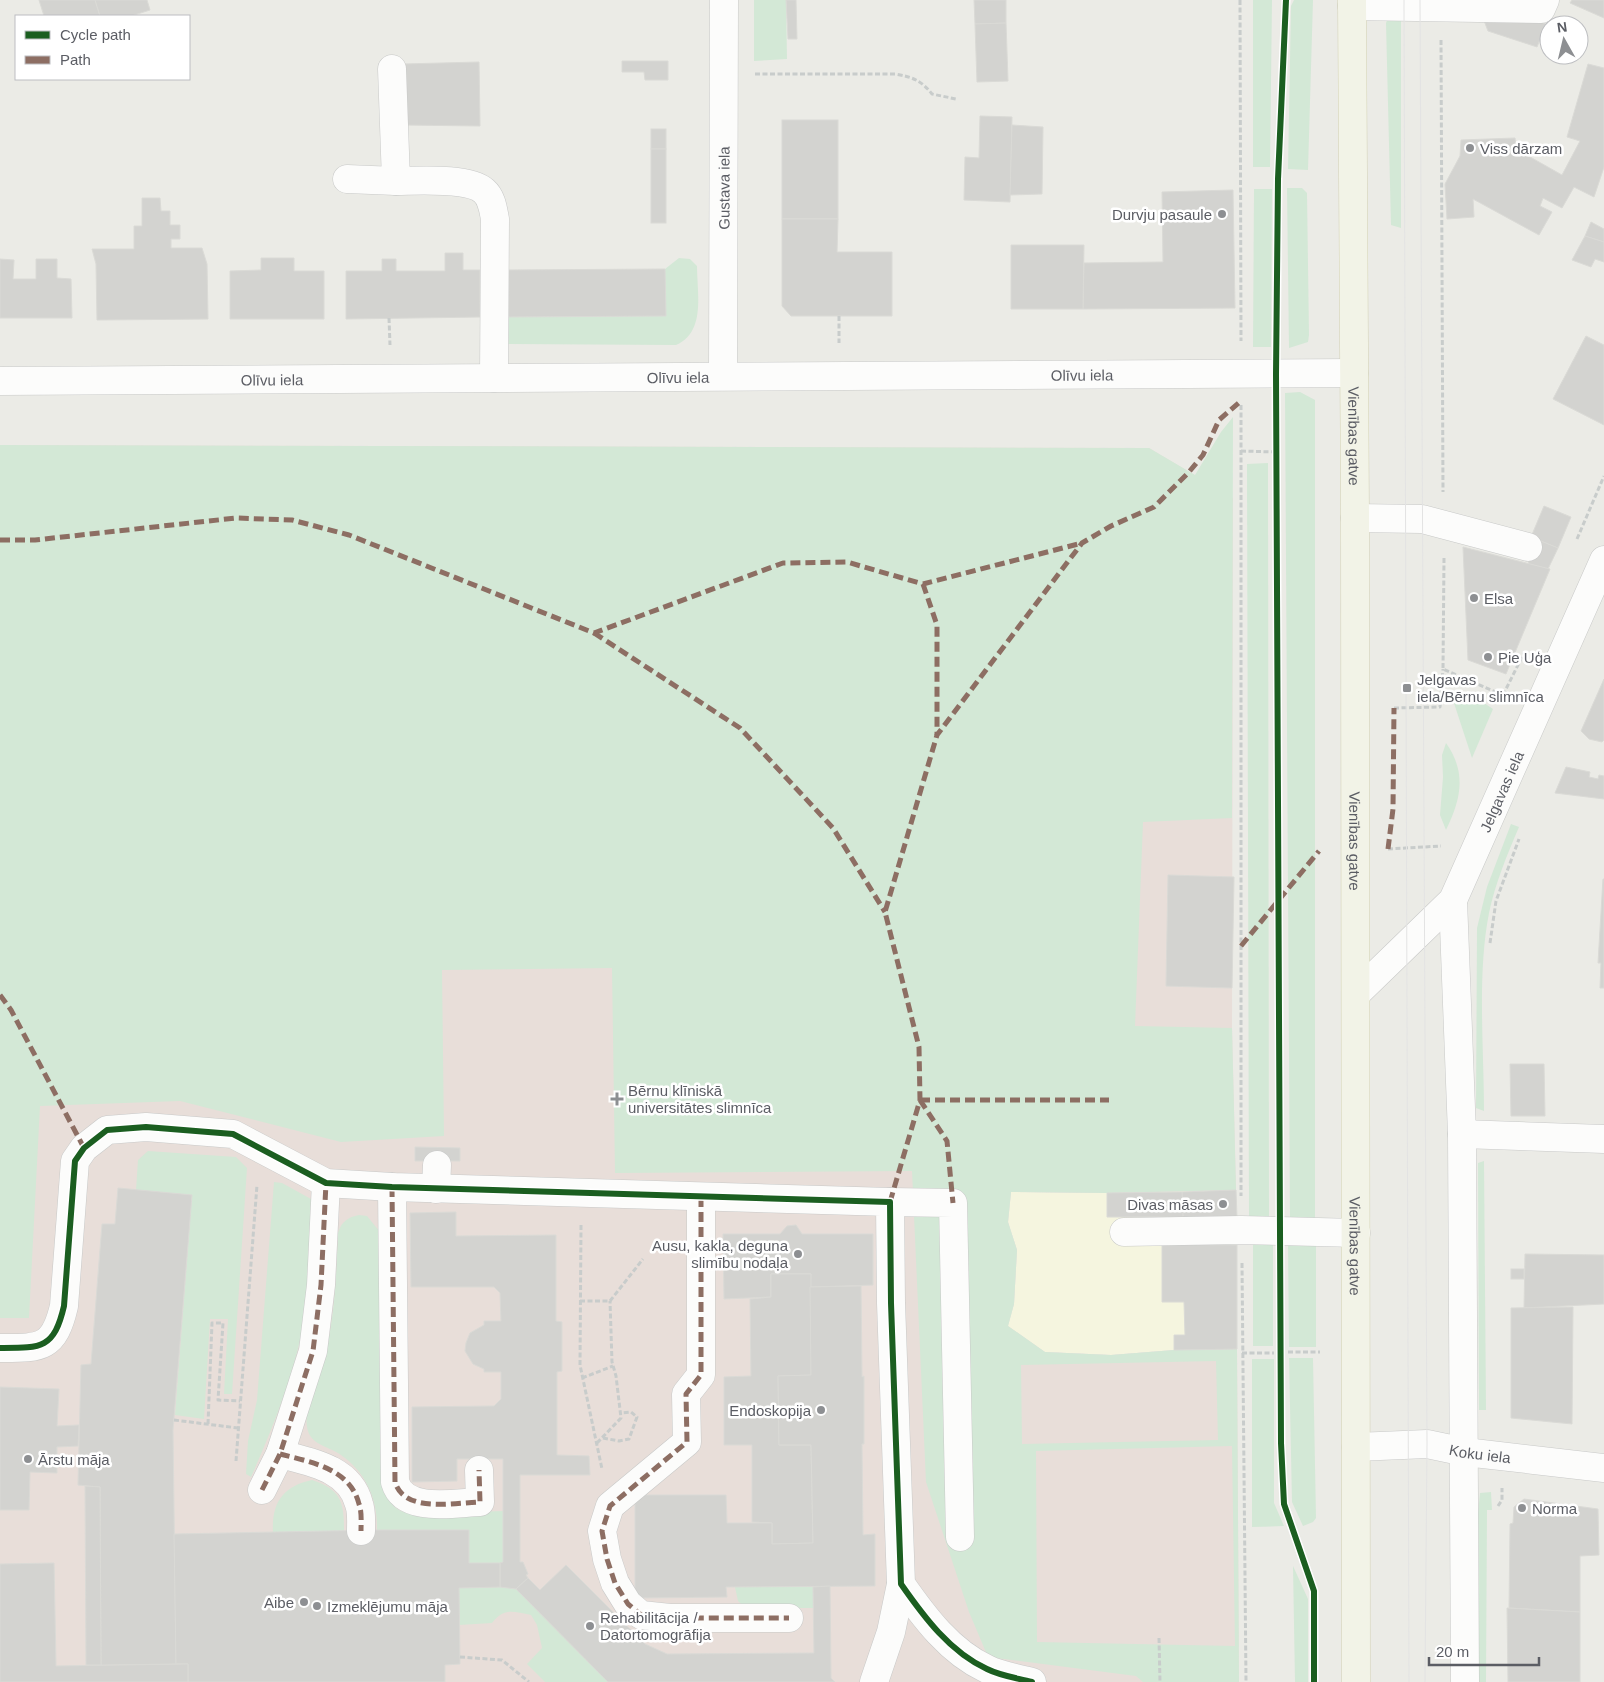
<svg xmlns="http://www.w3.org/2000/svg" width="1604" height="1682" viewBox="0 0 1604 1682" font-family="Arial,sans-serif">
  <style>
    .commercial { fill: #f5f5df }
    .medical { fill: #e8ded9 }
    .green { fill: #d3e8d6; fill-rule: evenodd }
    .building { fill: #d3d3d0; stroke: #dadad6 }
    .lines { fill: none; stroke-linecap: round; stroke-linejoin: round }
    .minor-casing { stroke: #c8c9c8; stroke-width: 29 }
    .major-casing { stroke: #d3d1b4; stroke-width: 29 }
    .path { stroke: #c8cccb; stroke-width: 3; stroke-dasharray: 5 2.5; stroke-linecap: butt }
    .minor { stroke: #fcfcfb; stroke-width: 28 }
    .major { stroke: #f2f3e7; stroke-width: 28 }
    .tram { stroke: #e3e3e3; stroke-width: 1 }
    .quiet { stroke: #8d6e63; stroke-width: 5; stroke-dasharray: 10 5; stroke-linecap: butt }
    .cycleway-casing { stroke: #fff; stroke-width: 9 }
    .cycleway { stroke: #1b5e20; stroke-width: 6 }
    .poi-dot { fill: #8d8f92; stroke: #fff; stroke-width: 2 }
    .labels { text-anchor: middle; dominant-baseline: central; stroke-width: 5; stroke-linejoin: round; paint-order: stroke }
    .poi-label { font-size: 15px; fill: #5b5d64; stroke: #fff; text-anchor: start }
    .street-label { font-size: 15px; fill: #5b5d64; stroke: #fff }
  </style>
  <rect width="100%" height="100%" fill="#ebebe6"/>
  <path class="commercial" d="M1236 1190 1237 1349 1174 1350 1111 1355 1045 1352 1007 1327 1014 1304 1017 1250 1008 1222 1011 1192 1107 1193Z"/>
  <path class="medical" d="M0 445 1149 448 1233 498 1232 1028 1236 1190 1107 1193 1011 1192 1008 1222 1017 1250 1014 1304 1008 1326 1045 1352 1111 1355 1174 1350 1237 1349 1239 1682H0Z"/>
  <g class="green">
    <path d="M754 0H786L787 59 754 61Z"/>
    <path d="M1253 0H1272L1270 167H1253Z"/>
    <path d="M1294 0H1313L1308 170 1288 169 1291 6Z"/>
    <path d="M1401 13V228L1391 225 1386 23 1388 18Z"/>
    <path d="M1287 188H1302L1307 193 1309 335 1308 342 1289 348Z"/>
    <path d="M1254 189H1272L1271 347H1253Z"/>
    <path d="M679 258 690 259 697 266C697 293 706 332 676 345L504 344 503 317 665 316V269Z"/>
    <path d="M1300 392 1315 400V1223L1290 1222 1285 393Z"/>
    <path d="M1233 417 1232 818 1143 822 1135 1026 1232 1028 1236 1190 1107 1193 1011 1192 1008 1222 1017 1250 1014 1304 1008 1326 1045 1352 1111 1355 1174 1350 1237 1349 1239 1682H1143L1136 1676 988 1657 969 1612 926 1482 912 1171 615 1173 612 968 442 970 444 1136 341 1142 180 1101 40 1106 29 1318H0V445L1149 448 1195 475 1221 432ZM1216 1361 1218 1440 1022 1444 1021 1365ZM1232 1446 1235 1646 1037 1642 1036 1451Z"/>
    <path d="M1268 463 1269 1218H1249L1247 464Z"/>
    <path d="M1450 691 1478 699 1493 709 1472 758Z"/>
    <path d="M1446 743C1467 773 1461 799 1446 830L1440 815 1443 777 1442 755Z"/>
    <path d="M1511 824 1519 827C1507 855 1495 884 1489 913 1477 974 1484 1048 1484 1111L1476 1108 1477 928 1487 887Z"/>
    <path d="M148 1151 236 1157 247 1168 232 1394H224L228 1319H210L204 1419 175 1415 192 1195 136 1190 138 1160Z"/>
    <path d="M1484 1161 1486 1410H1479L1478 1163Z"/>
    <path d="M274 1182 282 1183 311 1199C309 1237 310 1277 305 1314 297 1368 273 1428 251 1477L246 1474 248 1441 257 1400Z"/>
    <path d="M359 1215 367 1216 380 1232 385 1489C391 1507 397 1512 415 1514L504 1511 503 1562 500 1563H469V1530H377C378 1500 366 1472 341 1455 330 1447 312 1445 308 1431 303 1415 312 1398 317 1383 334 1335 336 1284 338 1233 341 1222 348 1217 359 1215Z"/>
    <path d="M1273 1238V1346H1253V1239Z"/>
    <path d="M1288 1239H1316V1347H1289Z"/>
    <path d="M1289 1358H1313L1316 1518 1313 1522 1303 1526 1292 1502Z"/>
    <path d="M1252 1359H1274V1503L1284 1526 1252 1527Z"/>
    <path d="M312 1480C342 1490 344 1503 344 1532L273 1533C271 1503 283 1486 312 1480Z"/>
    <path d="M1491 1492 1492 1510H1487L1486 1682H1479L1478 1513 1480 1493Z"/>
    <path d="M1293 1566 1308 1599V1682H1295Z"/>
    <path d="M504 1587 516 1589 608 1682H545L527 1664 542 1648 537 1625 531 1615C513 1612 505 1607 492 1623L459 1625V1588Z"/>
    <path d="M735 1587H813V1608H745L738 1601Z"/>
  </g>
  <g class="building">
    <path d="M39 0H95L100 16H44Z"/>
    <path d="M95 0H147L150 10 131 16H100Z"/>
    <path d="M786 0H796L797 39H788Z"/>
    <path d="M974 0H1006V23L975 24Z"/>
    <path d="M1572 0H1604V18L1570 3Z"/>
    <path d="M1483 18H1528L1546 24 1537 47 1488 31Z"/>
    <path d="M1006 23 1008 81 977 82 975 24Z"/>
    <path d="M622 61H668V80H645L644 72H622Z"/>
    <path d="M479 62 480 126 405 125 404 64Z"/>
    <path d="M1588 64 1604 68V167L1594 197 1574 187 1562 208 1543 198 1540 206 1552 212 1539 235 1473 199 1474 217 1447 219 1445 184 1460 156 1461 140 1515 138 1516 149 1562 175 1580 141 1567 137Z"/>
    <path d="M980 116 1012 117 1010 202 964 200 965 157 979 158Z"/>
    <rect x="782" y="120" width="56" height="99"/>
    <path d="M1012 125 1043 127 1042 194 1010 195Z"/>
    <rect x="651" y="129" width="15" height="20"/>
    <rect x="651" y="149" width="15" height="74"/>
    <path d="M1233 190 1235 308 1083 309 1084 263 1163 262 1162 192Z"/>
    <path d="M142 198H160L161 211H170V225H180V239H171V248H202L207 264 208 319 97 320 96 264 92 249H134V226H142Z"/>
    <path d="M782 219H838L837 252H892V316H791L782 306Z"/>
    <path d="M1591 222 1604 229V242L1585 236Z"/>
    <path d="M1585 236 1604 242V262L1595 259 1591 267 1572 260Z"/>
    <path d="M1011 245H1084L1083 309H1011Z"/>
    <path d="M445 253H463V270H480V317L346 319V271H382V259H396V271H445Z"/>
    <path d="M261 258H294V271H324V319H230V271L261 270Z"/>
    <path d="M0 259 14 260 13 279H36V259H57V278L71 279 72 318H0Z"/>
    <path d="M665 269 666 316 503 317V270Z"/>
    <path d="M1586 336 1604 345V425L1553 399Z"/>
    <path d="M1544 506 1571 517 1558 548 1531 537Z"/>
    <path d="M1536 539 1558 548 1548 569 1528 564Z"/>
    <path d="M1463 547 1550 569 1506 674 1468 660Z"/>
    <path d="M1604 679V740L1602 742 1589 739 1581 731Z"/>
    <path d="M1566 767 1590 772 1589 777 1598 779 1599 775 1604 776V799L1555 793Z"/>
    <path d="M1168 875 1234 877 1232 988 1166 986Z"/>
    <path d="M1603 879H1604V988H1600L1601 963H1598Z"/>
    <path d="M1510 1064H1544L1545 1116H1511Z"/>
    <path d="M415 1147 460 1148V1161H415Z"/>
    <path d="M118 1188 192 1195 173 1430 176 1664 101 1665 100 1487 78 1485 81 1365 91 1364 102 1224H115Z"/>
    <path d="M1236 1190 1237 1219 1183 1221 1182 1192Z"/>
    <path d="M1182 1192 1183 1217H1107V1193Z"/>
    <path d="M456 1212V1236L556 1235V1321L562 1322V1371L557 1372V1455L589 1456 590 1475H520V1562H523L528 1574 526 1575 528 1578 516 1589 500 1587V1563L503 1562V1459H457V1481L412 1482V1407L494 1406 501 1399V1372H484V1369L473 1364 465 1351 466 1343 470 1333 484 1325V1321H501L500 1293 494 1287H411L410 1213Z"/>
    <path d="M796 1225 802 1234H873V1285L810 1287 811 1274H771V1297L724 1299 723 1234H780L787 1226Z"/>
    <path d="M1162 1244 1237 1245V1349L1174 1350V1335H1185L1184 1302H1162Z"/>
    <path d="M1525 1254 1604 1255V1304L1524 1308Z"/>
    <rect x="1511" y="1269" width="13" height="10"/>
    <path d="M771 1274H811V1375L778 1376 779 1445H811L813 1543 772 1544V1523L752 1522V1445H724V1377L751 1376 750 1299 771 1297Z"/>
    <path d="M861 1286 862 1377 864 1376V1444H862L863 1535 875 1534V1586L726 1587 727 1597 635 1598V1495H726L727 1523H772V1544L813 1543 811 1445H779L778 1376 811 1375 810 1287Z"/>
    <path d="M1573 1307 1572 1424 1511 1418V1308Z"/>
    <path d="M0 1387 59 1389 57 1426 79 1425 78 1446 57 1447V1473L30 1472 29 1510H0Z"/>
    <path d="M85 1486 100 1487 101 1665H86Z"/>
    <path d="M1524 1499 1598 1509 1599 1555 1580 1556V1612L1509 1608 1510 1524 1513 1523 1514 1507Z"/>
    <path d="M377 1530H469V1563H500V1587L459 1588 460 1664 445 1665V1682H188V1664H176L174 1534Z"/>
    <path d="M54 1563 56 1666 188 1664V1682H0V1564Z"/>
    <path d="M566 1565 645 1644 667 1654 814 1653 813 1587 830 1586 831 1678 835 1682H608L516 1589 528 1578 540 1590Z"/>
    <path d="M1507 1608 1580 1612V1682H1508Z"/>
  </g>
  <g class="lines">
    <defs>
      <g id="minor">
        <path d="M1352 6 1541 9 1545 0"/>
        <path d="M392 69 396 181C417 181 468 177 484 191 492 198 493 209 495 219L494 378"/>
        <path d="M347 179 396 181"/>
        <path id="s1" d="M723 376 724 0"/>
        <path id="s2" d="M0 381 1354 373"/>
        <path d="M1355 518 1422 519 1528 547"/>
        <path d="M1453 900 1462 1134 1465 1682"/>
        <path id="s3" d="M1356 994 1453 900 1604 560"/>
        <path d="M1462 1134 1604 1139"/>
        <path d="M392 1187 395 1482C404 1513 453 1503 480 1502L479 1470"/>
        <path d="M436 1189 437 1165"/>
        <path d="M701 1197V1375L686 1394 687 1442 610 1506 602 1531 607 1559 615 1583 628 1604 641 1615 670 1618H789"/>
        <path d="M890 1202 953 1203 960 1537"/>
        <path d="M1124 1232 1241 1230 1356 1233"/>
        <path d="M0 1348C41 1348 54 1349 64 1306L75 1161 84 1148 107 1130 146 1127 233 1134 326 1183 392 1187 890 1202 891 1303 901 1584C924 1617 950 1652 987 1669 1001 1676 1017 1678 1032 1682"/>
        <path id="s4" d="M1356 1447 1427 1444 1465 1452 1604 1468"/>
        <path d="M280 1454C310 1462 350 1468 359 1504 362 1512 361 1522 361 1531"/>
        <path d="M262 1490 280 1454 313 1351 321 1285 326 1183"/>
        <path d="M874 1682 891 1632 901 1584"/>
      </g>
      <g id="major">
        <path id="s5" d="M1352 0 1355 518 1356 1682"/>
      </g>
    </defs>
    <use href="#minor" class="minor-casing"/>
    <use href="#major" class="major-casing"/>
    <g class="path">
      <path d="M1240 0 1241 341"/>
      <path d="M1441 40 1443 492"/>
      <path d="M755 74H895C912 77 921 80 932 94L956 99"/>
      <path d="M839 316V343"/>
      <path d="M389 318 390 345"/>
      <path d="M1241 405V1196"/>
      <path d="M1241 451 1276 452"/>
      <path d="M1577 539 1604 476"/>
      <path d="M1444 558 1443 669 1507 697"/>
      <path d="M1503 695 1524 653"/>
      <path d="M1394 708 1440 707 1443 669"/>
      <path d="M1388 849 1441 846"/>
      <path d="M1490 943 1496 901 1519 839"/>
      <path d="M581 1225 580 1365 602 1469"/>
      <path d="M1242 1263 1246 1682"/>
      <path d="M580 1301H610L643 1259"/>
      <path d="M1288 1352H1320"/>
      <path d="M1242 1353H1274"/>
      <path d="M582 1378 613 1366"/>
      <path d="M174 1420 238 1428"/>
      <path d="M208 1424 212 1323H223L218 1400 240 1401"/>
      <path d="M603 1438 619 1441 629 1439 637 1417 631 1412 620 1413"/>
      <path d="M597 1443 621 1418 616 1376 612 1362 610 1301"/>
      <path d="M236 1461 257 1185"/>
      <path d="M1498 1506 1502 1500V1488"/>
      <path d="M1159 1638 1160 1682"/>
      <path d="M460 1657 502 1660 529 1682"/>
    </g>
    <use href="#minor" class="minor"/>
    <use href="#major" class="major"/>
    <g class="tram">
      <path d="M1404 0 1409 1682"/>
      <path d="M1420 0 1427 1444 1425 1682"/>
    </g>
    <g class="quiet">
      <path d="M0 540H35L236 518 292 520 349 535 594 633 783 563 847 562 923 584 1082 543"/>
      <path d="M923 584 937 625V735"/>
      <path d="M594 633 740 728 833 828 885 912"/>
      <path d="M1388 849 1393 809 1394 708"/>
      <path d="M1241 946 1319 851"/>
      <path d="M0 995 11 1010 84 1148"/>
      <path d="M920 1100H1109"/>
      <path d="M920 1100 947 1141 953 1203"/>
      <path d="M392 1187 395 1482C404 1513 453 1503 480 1502L479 1470"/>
      <path d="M701 1197V1375L686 1394 687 1442 610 1506 602 1531 607 1559 615 1583 628 1604 641 1615 670 1618H789"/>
      <path d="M890 1202 920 1100 919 1047 885 912 937 735 1082 543 1111 526 1154 507 1189 472 1203 455 1219 420 1241 401"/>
      <path d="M280 1454C310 1462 350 1468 359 1504 362 1512 361 1522 361 1531"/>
      <path d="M262 1490 280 1454 313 1351 321 1285 326 1183"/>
    </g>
    <defs>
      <g id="cycleway">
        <path d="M1286 0 1278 179 1276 374 1281 1443 1284 1504 1314 1591V1682"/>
        <path d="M0 1348C41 1348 54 1349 64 1306L75 1161 84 1148 107 1130 146 1127 233 1134 326 1183 392 1187 890 1202 891 1303 901 1584C924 1617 950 1652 987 1669 1001 1676 1017 1678 1032 1682"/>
      </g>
    </defs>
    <use href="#cycleway" class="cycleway-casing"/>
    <use href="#cycleway" class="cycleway"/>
  </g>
  <g class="poi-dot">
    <circle cx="1470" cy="148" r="5"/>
    <circle cx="1222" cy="214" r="5"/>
    <circle cx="1474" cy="598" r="5"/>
    <circle cx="1488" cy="657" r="5"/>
    <rect x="1402" y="683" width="10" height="10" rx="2.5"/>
    <path d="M614.5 1091.5h5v5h5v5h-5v5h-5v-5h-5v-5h5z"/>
    <circle cx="1223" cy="1204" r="5"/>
    <circle cx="798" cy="1254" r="5"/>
    <circle cx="821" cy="1410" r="5"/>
    <circle cx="28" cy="1459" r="5"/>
    <circle cx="1522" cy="1508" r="5"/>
    <circle cx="304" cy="1602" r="5"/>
    <circle cx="317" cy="1606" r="5"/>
    <circle cx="590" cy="1626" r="5"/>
  </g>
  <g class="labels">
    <g class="poi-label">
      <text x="1480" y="148">Viss dārzam</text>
      <text x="1212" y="214" text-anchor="end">Durvju pasaule</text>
      <text x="1484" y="598">Elsa</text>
      <text x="1498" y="657">Pie Uģa</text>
      <text x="1417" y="679">Jelgavas<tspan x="1417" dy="17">iela/Bērnu slimnīca</tspan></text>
      <text x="628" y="1090">Bērnu klīniskā<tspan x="628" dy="17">universitātes slimnīca</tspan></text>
      <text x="1213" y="1204" text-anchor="end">Divas māsas</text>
      <text x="788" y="1245" text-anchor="end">Ausu, kakla, deguna<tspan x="788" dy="17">slimību nodaļa</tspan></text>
      <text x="811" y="1410" text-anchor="end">Endoskopija</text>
      <text x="38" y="1459">Ārstu māja</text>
      <text x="1532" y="1508">Norma</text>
      <text x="294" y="1602" text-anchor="end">Aibe</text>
      <text x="327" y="1606">Izmeklējumu māja</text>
      <text x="600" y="1617">Rehabilitācija /<tspan x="600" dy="17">Datortomogrāfija</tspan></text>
    </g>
    <g class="street-label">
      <text stroke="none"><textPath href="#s1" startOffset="188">Gustava iela</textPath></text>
      <text stroke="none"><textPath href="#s2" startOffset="1082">Olīvu iela</textPath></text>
      <text stroke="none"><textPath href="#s2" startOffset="678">Olīvu iela</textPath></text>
      <text stroke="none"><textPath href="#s2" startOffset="272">Olīvu iela</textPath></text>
      <text stroke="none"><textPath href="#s5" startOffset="436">Vienības gatve</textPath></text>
      <text stroke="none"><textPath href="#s3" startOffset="254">Jelgavas iela</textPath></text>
      <text stroke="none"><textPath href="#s5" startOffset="841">Vienības gatve</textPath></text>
      <text stroke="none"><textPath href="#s5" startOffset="1246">Vienības gatve</textPath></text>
      <text stroke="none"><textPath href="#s4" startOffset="125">Koku iela</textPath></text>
    </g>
  </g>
  <rect x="15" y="15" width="175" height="65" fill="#ffffff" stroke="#bdbec1"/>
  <rect x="25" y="31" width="25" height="8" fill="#1b5e20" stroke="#bdbec1"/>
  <text x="60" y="40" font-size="15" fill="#5b5d64">Cycle path</text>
  <rect x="25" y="56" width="25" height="8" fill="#8d6e63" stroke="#bdbec1"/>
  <text x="60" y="65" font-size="15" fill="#5b5d64">Path</text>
  <g transform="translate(1564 40) rotate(352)"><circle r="24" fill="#ffffff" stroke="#bdbec1"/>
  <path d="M0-4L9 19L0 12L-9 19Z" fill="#8d8f92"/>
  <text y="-8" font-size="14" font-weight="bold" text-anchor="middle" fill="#5b5d64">N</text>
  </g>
  <path d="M1429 1657v8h110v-8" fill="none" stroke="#5b5d64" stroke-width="2.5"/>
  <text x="1436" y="1657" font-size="15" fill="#5b5d64" stroke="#ffffff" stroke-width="4" paint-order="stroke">20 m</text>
</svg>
